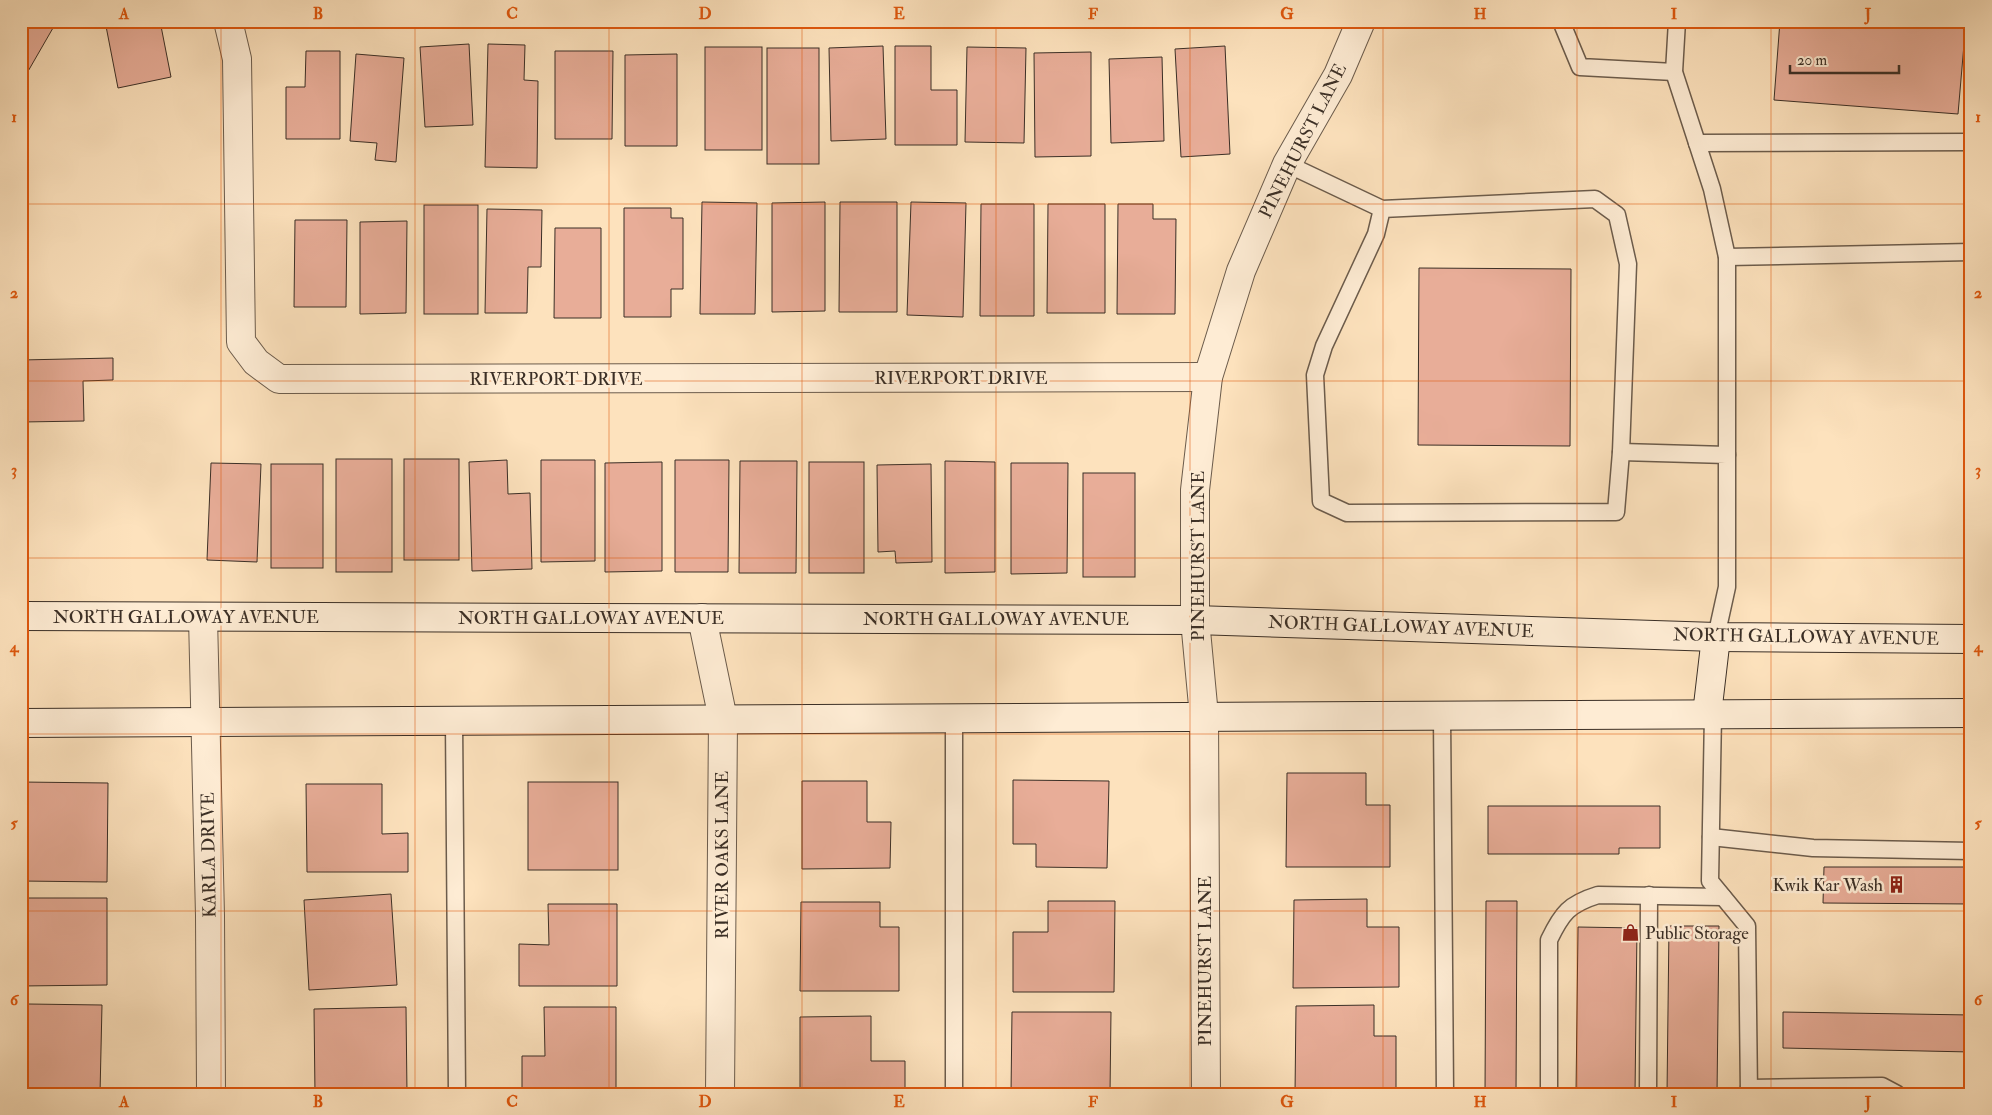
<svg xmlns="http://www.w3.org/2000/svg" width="1992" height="1115" viewBox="0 0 1992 1115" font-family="'IM FELL Double Pica',serif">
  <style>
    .building { fill: #e8ad98; stroke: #3b2f26 }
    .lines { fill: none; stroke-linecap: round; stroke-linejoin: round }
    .service-casing { stroke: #6c5c4c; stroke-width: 19 }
    .minor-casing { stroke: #6c5c4c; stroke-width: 30 }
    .tertiary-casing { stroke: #6c5c4c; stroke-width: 30 }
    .secondary-casing { stroke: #3b2f26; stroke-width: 30 }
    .service { stroke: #feecd4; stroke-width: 16 }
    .minor { stroke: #feecd4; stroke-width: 28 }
    .tertiary { stroke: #feecd4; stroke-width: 28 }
    .secondary { stroke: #feecd4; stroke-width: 28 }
    .grid { fill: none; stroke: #df570d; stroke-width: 1; stroke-opacity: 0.55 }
    .labels { text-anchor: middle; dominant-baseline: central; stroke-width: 5; stroke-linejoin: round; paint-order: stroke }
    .street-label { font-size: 18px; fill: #3b2f26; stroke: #feecd4 }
    .poi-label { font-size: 18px; fill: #3b2f26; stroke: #feecd4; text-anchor: end }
    .neatline { fill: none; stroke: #df570d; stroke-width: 2 }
    .grid-label { font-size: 16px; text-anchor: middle; font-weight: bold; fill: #df570d }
  </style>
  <rect width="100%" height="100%" fill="#fde2bd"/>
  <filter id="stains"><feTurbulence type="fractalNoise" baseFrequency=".004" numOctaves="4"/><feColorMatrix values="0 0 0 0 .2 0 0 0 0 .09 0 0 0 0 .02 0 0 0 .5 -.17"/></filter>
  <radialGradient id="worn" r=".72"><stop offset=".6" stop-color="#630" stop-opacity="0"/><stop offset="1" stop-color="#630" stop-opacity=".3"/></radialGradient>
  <g class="building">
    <path d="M21 21H57L23 80 21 79Z"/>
    <path d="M105 21H160L171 77 118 88Z"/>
    <path d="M1780 21H1966L1958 114 1774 100Z"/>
    <path d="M469 44 473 125 425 127 420 47Z"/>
    <path d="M488 44 525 45 524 80 538 81 537 168 485 167Z"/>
    <path d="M883 46 886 139 831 141 829 48Z"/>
    <path d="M895 46H931V90H957V145H895Z"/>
    <path d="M1225 46 1230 154 1181 157 1175 49Z"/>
    <rect x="705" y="47" width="57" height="103"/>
    <path d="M967 47 1026 48 1024 143 965 142Z"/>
    <rect x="767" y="48" width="52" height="116"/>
    <path d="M306 51H340V139H286V87H305Z"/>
    <path d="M555 51H613L612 139H555Z"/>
    <path d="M1091 52V156L1035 157 1034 53Z"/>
    <path d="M356 54 404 58 396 162 375 160 377 143 350 141Z"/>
    <path d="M677 54V146H625V55Z"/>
    <path d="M1162 57 1164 141 1111 143 1109 59Z"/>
    <path d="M702 202 757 203 755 314H700Z"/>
    <path d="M825 202V311L772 312V203Z"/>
    <path d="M840 202H897V312H839Z"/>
    <path d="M911 202 966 203 963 317 907 315Z"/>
    <path d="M981 204H1034V316H980Z"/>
    <path d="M1048 204H1105V313H1047Z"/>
    <path d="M1118 204H1153V219H1176L1175 314H1117Z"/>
    <rect x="424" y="205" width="54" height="109"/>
    <path d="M624 208H671V218H683V289H671V317H624Z"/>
    <path d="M487 209 542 210 541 267H528L527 313H485Z"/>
    <path d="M295 220H347L346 307H294Z"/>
    <path d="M407 221 406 313 360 314V222Z"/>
    <path d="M555 228H601V318H554Z"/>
    <path d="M1419 268 1571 269 1570 446 1418 445Z"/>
    <path d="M113 358V380L83 381 84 421 22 422 21 360Z"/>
    <rect x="336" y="459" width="56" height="113"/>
    <rect x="404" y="459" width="55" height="101"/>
    <path d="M507 460 508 494 530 493 532 569 472 571 469 462Z"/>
    <path d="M541 460H595V561L541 562Z"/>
    <path d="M675 460H729L728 572H675Z"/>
    <path d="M740 461H797L796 573H739Z"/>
    <path d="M945 461 995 462V572L945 573Z"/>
    <path d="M662 462V571L605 572V463Z"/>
    <rect x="809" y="462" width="55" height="111"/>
    <path d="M211 463 261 464 257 562 207 560Z"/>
    <path d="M1011 463H1068L1067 573 1011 574Z"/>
    <rect x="271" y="464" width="52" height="104"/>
    <path d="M931 464 932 562 896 563 895 551 878 552 877 465Z"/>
    <rect x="1083" y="473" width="52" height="104"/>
    <path d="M1287 773H1366V805H1390V867H1286Z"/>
    <path d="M1013 780 1109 781 1107 868 1036 867V844H1013Z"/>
    <path d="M802 781H867V822H891L890 868 802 869Z"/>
    <path d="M21 782 108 783 107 882 21 881Z"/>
    <rect x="528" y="782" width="90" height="88"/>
    <path d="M306 784H382V834L408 833V872H307Z"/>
    <path d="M1488 806H1660V848H1619V854H1488Z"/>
    <path d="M1824 867H1971V904L1823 903Z"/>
    <path d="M391 894 397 985 309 990 304 900Z"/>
    <path d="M21 898H107V985L21 986Z"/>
    <path d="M1367 899V927H1399V987L1293 988 1294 900Z"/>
    <path d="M1048 901H1115L1114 992H1013V932H1048Z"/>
    <path d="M1486 901H1517L1516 1094H1485Z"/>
    <path d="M801 902H880V927H899V991H800Z"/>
    <path d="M548 904H617V986H519V944L549 945Z"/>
    <path d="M1669 926H1719L1717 1094H1667Z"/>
    <path d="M1578 927 1637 928 1635 1094H1576Z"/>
    <path d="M28 1004 102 1005 100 1094 21 1093V1052H27Z"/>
    <path d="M1374 1005V1036H1396V1094H1295L1296 1006Z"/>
    <path d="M406 1007 407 1094H315L314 1009Z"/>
    <path d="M544 1007H616V1094H522V1056H545Z"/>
    <path d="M1012 1012H1111L1110 1094H1011Z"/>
    <path d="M1783 1012 1971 1015V1052L1783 1048Z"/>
    <path d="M871 1016V1061H905V1094H800V1017Z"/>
  </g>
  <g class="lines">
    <defs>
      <g id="service">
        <path d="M1564 21 1563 26 1580 67 1674 72"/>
        <path d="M1677 21 1674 72 1712 189 1727 257V455"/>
        <path d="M1697 143 1971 142"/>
        <path d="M1287 164 1382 209 1595 199 1617 215 1628 264 1621 452 1616 512 1347 513 1321 501 1315 375 1324 346 1376 234 1382 209"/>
        <path d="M1727 257 1971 252"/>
        <path d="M1621 452 1727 455V587L1716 637"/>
        <path d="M1713 714 1710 881 1747 926 1749 1094"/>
        <path d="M1442 715 1445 1094"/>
        <path d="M954 718V1094"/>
        <path d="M454 721 457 1094"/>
        <path d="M1711 837 1813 848 1971 851"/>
        <path d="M1749 1088 1882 1086 1897 1094"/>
        <path d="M1549 1094V940C1562 913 1569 904 1598 895L1723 897"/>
        <path d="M1648 1094 1649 895"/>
      </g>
      <g id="minor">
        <path d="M228 21 237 59 241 342 256 362 279 379 1208 377"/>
        <path d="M702 618 723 719 720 1094"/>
        <path d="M1204 716 1206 1094"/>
      </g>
      <g id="tertiary">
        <path d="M203 617 210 916 211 1094"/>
        <path d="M1204 716 1195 620V490L1208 377 1241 271 1287 164 1338 75 1361 21"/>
      </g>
      <g id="secondary">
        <path d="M21 616 1195 620 1716 637 1971 639"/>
        <path d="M1707 714 1716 637"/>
        <path d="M21 723 1971 713"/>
      </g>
    </defs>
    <use href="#service" class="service-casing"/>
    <use href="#minor" class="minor-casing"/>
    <use href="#tertiary" class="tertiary-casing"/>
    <use href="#secondary" class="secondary-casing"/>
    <use href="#service" class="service"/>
    <use href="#minor" class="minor"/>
    <use href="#tertiary" class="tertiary"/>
    <use href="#secondary" class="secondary"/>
  </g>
  <path class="grid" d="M221 21V1094M415 21V1094M609 21V1094M802 21V1094M996 21V1094M1190 21V1094M1383 21V1094M1577 21V1094M1771 21V1094M21 204H1971M21 381H1971M21 558H1971M21 734H1971M21 911H1971"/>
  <defs>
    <symbol id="building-bare" viewBox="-9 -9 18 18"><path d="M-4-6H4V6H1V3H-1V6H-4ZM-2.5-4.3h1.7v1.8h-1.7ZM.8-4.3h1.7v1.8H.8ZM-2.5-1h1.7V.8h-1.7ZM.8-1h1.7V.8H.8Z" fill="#8f2418" stroke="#feecd4" stroke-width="2.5" paint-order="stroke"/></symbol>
    <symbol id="shop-bare" viewBox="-9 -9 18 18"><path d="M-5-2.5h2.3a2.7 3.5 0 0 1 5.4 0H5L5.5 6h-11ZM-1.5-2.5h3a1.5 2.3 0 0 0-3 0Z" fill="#8f2418" stroke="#feecd4" stroke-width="2.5" paint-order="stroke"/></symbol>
  </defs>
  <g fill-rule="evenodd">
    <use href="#building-bare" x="1884" y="872" width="25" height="25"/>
    <use href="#shop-bare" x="1618" y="920" width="25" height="25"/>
  </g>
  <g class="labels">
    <g class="street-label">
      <text transform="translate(1303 141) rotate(-63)">PINEHURST LANE</text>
      <text x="961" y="378">RIVERPORT DRIVE</text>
      <text x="556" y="379">RIVERPORT DRIVE</text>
      <text transform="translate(1198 556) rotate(-90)">PINEHURST LANE</text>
      <text x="186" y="617">NORTH GALLOWAY AVENUE</text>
      <text x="591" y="618">NORTH GALLOWAY AVENUE</text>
      <text x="996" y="619">NORTH GALLOWAY AVENUE</text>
      <text transform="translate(1401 627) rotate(2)">NORTH GALLOWAY AVENUE</text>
      <text transform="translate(1806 637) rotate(1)">NORTH GALLOWAY AVENUE</text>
      <text transform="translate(209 855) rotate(-91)">KARLA DRIVE</text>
      <text transform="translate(722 855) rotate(-90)">RIVER OAKS LANE</text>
      <text transform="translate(1205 961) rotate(-90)">PINEHURST LANE</text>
    </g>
    <g class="poi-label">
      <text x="1883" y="885">Kwik Kar Wash</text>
      <text x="1645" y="933" text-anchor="start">Public Storage</text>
    </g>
  </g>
  <rect width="1992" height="1115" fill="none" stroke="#fde2bd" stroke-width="55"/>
  <path d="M1790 65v8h109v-8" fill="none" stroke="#3b2f26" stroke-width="2.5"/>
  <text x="1797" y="65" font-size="15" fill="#3b2f26" stroke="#feecd4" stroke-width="4" paint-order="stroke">20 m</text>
  <rect x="28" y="28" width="1936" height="1060" class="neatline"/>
  <g class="grid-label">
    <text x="124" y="19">A</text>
    <text x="318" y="19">B</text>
    <text x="512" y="19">C</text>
    <text x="705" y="19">D</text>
    <text x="899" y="19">E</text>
    <text x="1093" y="19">F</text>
    <text x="1287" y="19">G</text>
    <text x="1480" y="19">H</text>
    <text x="1674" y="19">I</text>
    <text x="1868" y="19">J</text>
    <text x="14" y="122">1</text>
    <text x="1978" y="122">1</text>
    <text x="14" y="298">2</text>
    <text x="1978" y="298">2</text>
    <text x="14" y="475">3</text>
    <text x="1978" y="475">3</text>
    <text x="14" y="652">4</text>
    <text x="1978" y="652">4</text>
    <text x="14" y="828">5</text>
    <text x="1978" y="828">5</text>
    <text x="14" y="1005">6</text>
    <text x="1978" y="1005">6</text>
    <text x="124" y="1107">A</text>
    <text x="318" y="1107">B</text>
    <text x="512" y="1107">C</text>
    <text x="705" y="1107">D</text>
    <text x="899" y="1107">E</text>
    <text x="1093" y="1107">F</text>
    <text x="1287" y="1107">G</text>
    <text x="1480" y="1107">H</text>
    <text x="1674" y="1107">I</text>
    <text x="1868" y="1107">J</text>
  </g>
  <rect width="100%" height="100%" filter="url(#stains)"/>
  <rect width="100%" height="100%" fill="url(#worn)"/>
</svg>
